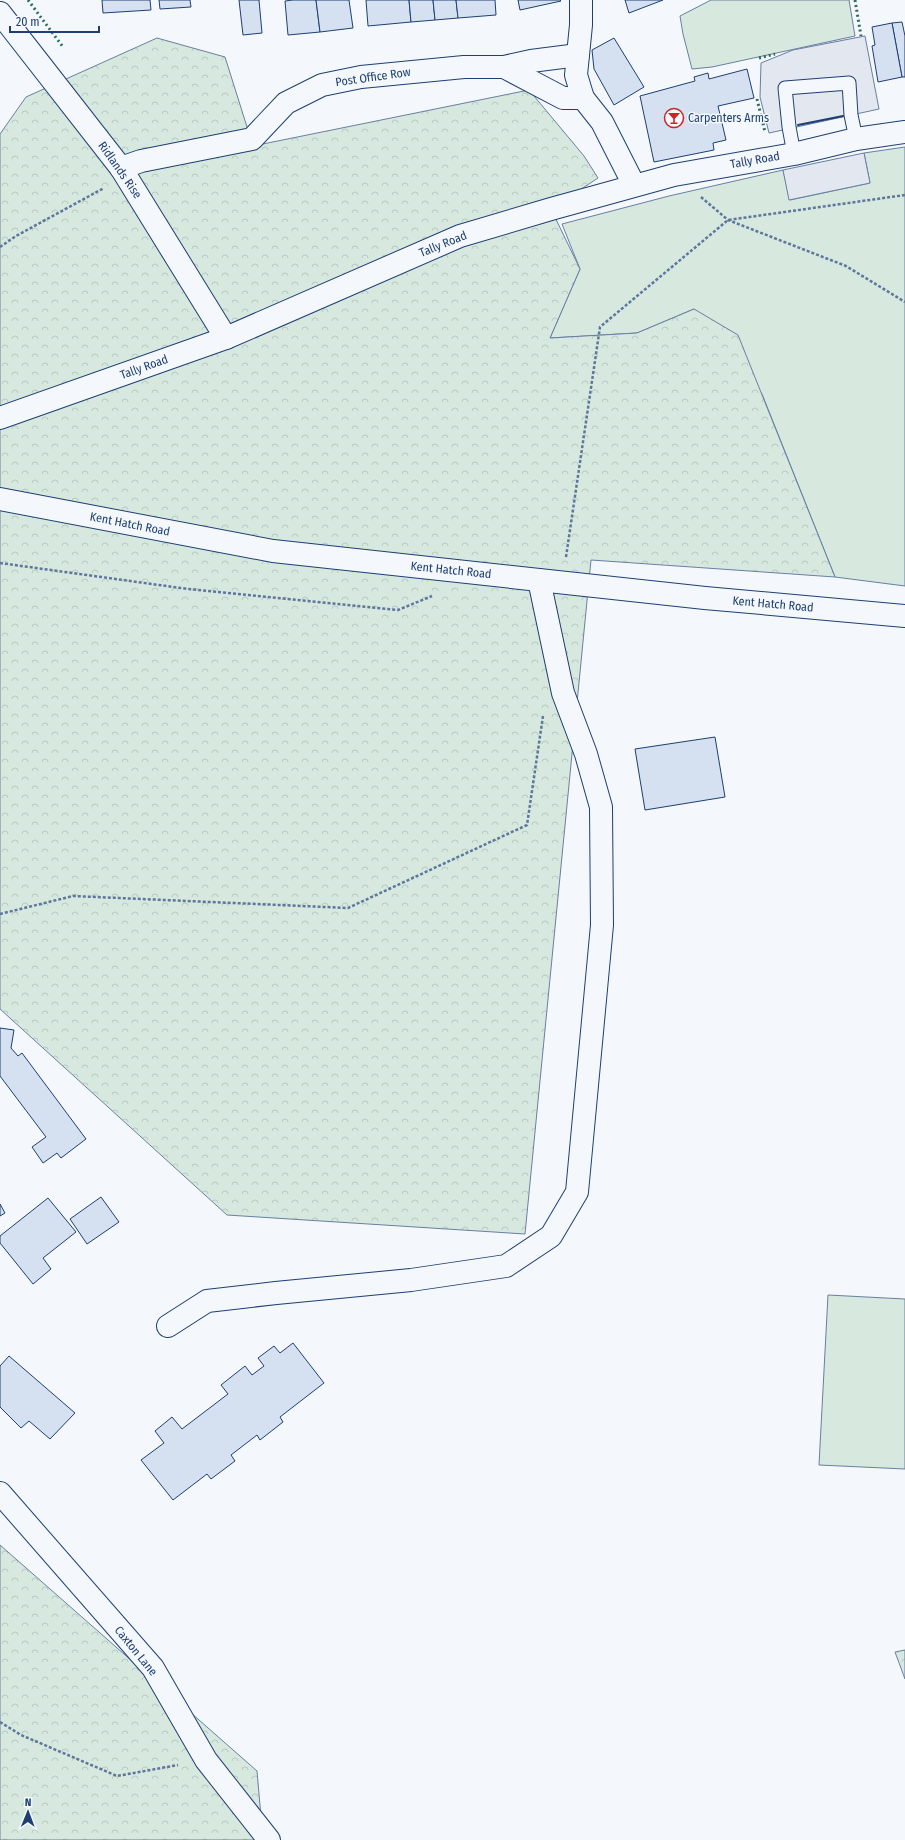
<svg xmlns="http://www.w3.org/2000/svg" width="905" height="1840" viewBox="0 0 905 1840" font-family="'Fira Sans Condensed',sans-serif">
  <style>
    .green { fill: #d7e8df; stroke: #687fa3 }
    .forest { fill: url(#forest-crowns); stroke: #687fa3 }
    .parking { fill: #e3e8f0; stroke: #687fa3 }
    .building { fill: #d5e0f0; stroke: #1d3f73 }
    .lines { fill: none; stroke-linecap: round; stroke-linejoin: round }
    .service-casing { stroke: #1d3f73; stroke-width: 15 }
    .minor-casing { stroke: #1d3f73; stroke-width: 24 }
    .secondary-casing { stroke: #1d3f73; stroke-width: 24 }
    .path { stroke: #5e769c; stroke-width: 2.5; stroke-dasharray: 3 2; stroke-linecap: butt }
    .service { stroke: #f4f7fb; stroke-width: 13 }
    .minor { stroke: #f4f7fb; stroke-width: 22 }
    .secondary { stroke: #f4f7fb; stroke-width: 22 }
    .hedge { stroke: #2c6c60; stroke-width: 3; stroke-dasharray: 2 3; stroke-linecap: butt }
    .wall { stroke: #1d3f73; stroke-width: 2 }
    .labels { text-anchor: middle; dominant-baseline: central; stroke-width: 3; stroke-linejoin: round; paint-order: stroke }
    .street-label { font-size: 12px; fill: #1d3f73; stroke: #f4f7fb }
    .poi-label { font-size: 12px; fill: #1d3f73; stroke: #f4f7fb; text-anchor: start }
  </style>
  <defs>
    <pattern id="forest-crowns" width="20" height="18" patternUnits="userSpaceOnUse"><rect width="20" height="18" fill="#d7e8df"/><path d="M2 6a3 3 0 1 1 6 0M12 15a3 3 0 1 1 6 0" fill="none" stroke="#b8c8c3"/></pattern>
  </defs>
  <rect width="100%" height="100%" fill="#f4f7fb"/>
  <g class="green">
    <path d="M711 0H849L855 36 712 67 692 69 683 34 680 16Z"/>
    <path d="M905 147V586L835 577 762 394 694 309 637 333 550 338 580 269 562 224 669 196 783 170 790 200 870 183 864 153Z"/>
    <path d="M828 1295 905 1299V1469L819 1465Z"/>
  </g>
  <g class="forest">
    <path d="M157 38 225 57 253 146 529 90 584 156 598 178 551 209 580 269 550 338 637 333 694 309 738 335 835 577 591 560 525 1234 227 1215 0 1009V134L26 97Z"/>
    <path d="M0 1545 257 1771 263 1840H0Z"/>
    <path d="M905 1650V1679L895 1652Z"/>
  </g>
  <g class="parking">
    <path d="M865 36 879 109 769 133 760 97 761 63 793 50Z"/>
    <path d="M864 153 870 183 789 200 783 170Z"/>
  </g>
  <g class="building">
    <path d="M102 0H150L151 10 103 13Z"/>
    <path d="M159 0H190L191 7 160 9Z"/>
    <path d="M239 0H259L262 33 243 35Z"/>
    <path d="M293 0H316L320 32 288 35 285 1Z"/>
    <path d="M316 0H349L353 28 320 32Z"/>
    <path d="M366 0H409L411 22 368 26Z"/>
    <path d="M409 0H433L435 20 411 22Z"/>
    <path d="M433 0H456L458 18 435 20Z"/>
    <path d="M456 0H495L496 15 458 18Z"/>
    <path d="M518 0H560L561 1 520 10Z"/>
    <path d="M625 0H663L629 13Z"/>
    <path d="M902 22 905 36V77H902L892 23Z"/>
    <path d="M892 23 902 77 878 82 872 46 875 45 872 27Z"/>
    <path d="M614 38 644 87 614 105 594 69 592 50Z"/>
    <path d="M747 69 754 98 718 106 726 140 713 143 714 150 654 162 640 96 695 81 694 77 708 73 709 79Z"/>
    <path d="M715 737 725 797 645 810 635 749Z"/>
    <path d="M0 1028 14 1030 11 1048 18 1056 22 1053 86 1139 61 1158 57 1153 43 1163 32 1147 46 1137 0 1076Z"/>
    <path d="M101 1197 119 1222 87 1244 70 1219Z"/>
    <path d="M48 1198 76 1232 43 1258 51 1269 33 1284 0 1243V1236Z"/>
    <path d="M0 1204 5 1213 0 1216Z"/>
    <path d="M293 1343 324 1383 280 1417 283 1422 260 1440 257 1435 231 1455 235 1461 211 1479 207 1474 173 1500 141 1460 164 1443 155 1431 172 1417 182 1429 228 1394 221 1385 245 1366 252 1375 264 1366 258 1358 274 1346 280 1353Z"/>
    <path d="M9 1356 75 1413 50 1439 29 1421 21 1428 0 1407V1366Z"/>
  </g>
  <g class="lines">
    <defs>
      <path id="service" d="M794 154 789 127 785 88 849 83 851 115 856 139"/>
      <g id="minor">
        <path d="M581 0V25L576 75 583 98"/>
        <path d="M0 13 121 168 226 338"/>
        <path d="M504 67 531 61 578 55"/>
        <path d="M121 168 141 161 252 139 286 103 322 85 361 77 464 67H504L563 98H583L602 122 634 185"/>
        <path d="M0 418 226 338 460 236 551 209 674 175 794 154 856 139 905 132"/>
        <path d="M168 1326 207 1301 276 1293 411 1280 506 1266 551 1236 577 1192 602 925 601 807 586 754 563 693 539 580"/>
        <path d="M0 1493 153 1668 206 1760 269 1840"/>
      </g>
      <path id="secondary" d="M0 499 273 551 705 598 905 616"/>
    </defs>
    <use href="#service" class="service-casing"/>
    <use href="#minor" class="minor-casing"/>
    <use href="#secondary" class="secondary-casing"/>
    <g class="path">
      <path d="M701 197 728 220 846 266 905 302"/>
      <path d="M0 247 16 236 104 188"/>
      <path d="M566 557 600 327 728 220 905 195"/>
      <path d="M0 563 188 589 398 610 432 596"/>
      <path d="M0 914 73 896 348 908 527 825 543 716"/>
      <path d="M0 1722 21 1735 117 1776 178 1765"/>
    </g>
    <use href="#service" class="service"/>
    <use href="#minor" class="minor"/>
    <use href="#secondary" class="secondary"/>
    <g class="hedge">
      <path d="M28 0 63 47"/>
      <path d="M855 0 861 36"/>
      <path d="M759 58 775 54"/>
      <path d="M757 99 765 132"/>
    </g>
    <path class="wall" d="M798 125 843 116"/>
  </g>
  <defs>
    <symbol id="bar-ring" viewBox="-11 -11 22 22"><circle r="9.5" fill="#f4f7fb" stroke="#c62828" stroke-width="1.5"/><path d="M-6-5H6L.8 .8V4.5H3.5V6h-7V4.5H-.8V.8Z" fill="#c62828"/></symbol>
  </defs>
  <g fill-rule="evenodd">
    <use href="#bar-ring" x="663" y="107" width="22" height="22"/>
  </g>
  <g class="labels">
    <g class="street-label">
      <text transform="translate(373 77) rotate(-8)">Post Office Row</text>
      <text transform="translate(755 160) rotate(-10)">Tally Road</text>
      <text transform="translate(120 170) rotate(55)">Ridlands Rise</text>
      <text transform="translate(443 244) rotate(-22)">Tally Road</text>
      <text transform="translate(144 367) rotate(-20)">Tally Road</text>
      <text transform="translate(130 524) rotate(11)">Kent Hatch Road</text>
      <text transform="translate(451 570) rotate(6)">Kent Hatch Road</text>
      <text transform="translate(773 604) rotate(5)">Kent Hatch Road</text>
      <text transform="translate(136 1651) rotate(51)">Caxton Lane</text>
    </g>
    <g class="poi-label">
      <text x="688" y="118">Carpenters Arms</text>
    </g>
  </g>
  <g transform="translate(28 1812) rotate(1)" stroke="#f4f7fb" stroke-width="3" paint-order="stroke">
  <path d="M0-3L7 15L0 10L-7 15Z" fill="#1d3f73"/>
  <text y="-6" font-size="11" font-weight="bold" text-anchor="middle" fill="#1d3f73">N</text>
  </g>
  <path d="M10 26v6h89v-6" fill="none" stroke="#1d3f73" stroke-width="2"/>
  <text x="16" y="26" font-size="12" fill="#1d3f73" stroke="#f4f7fb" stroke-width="3" paint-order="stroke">20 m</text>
</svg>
